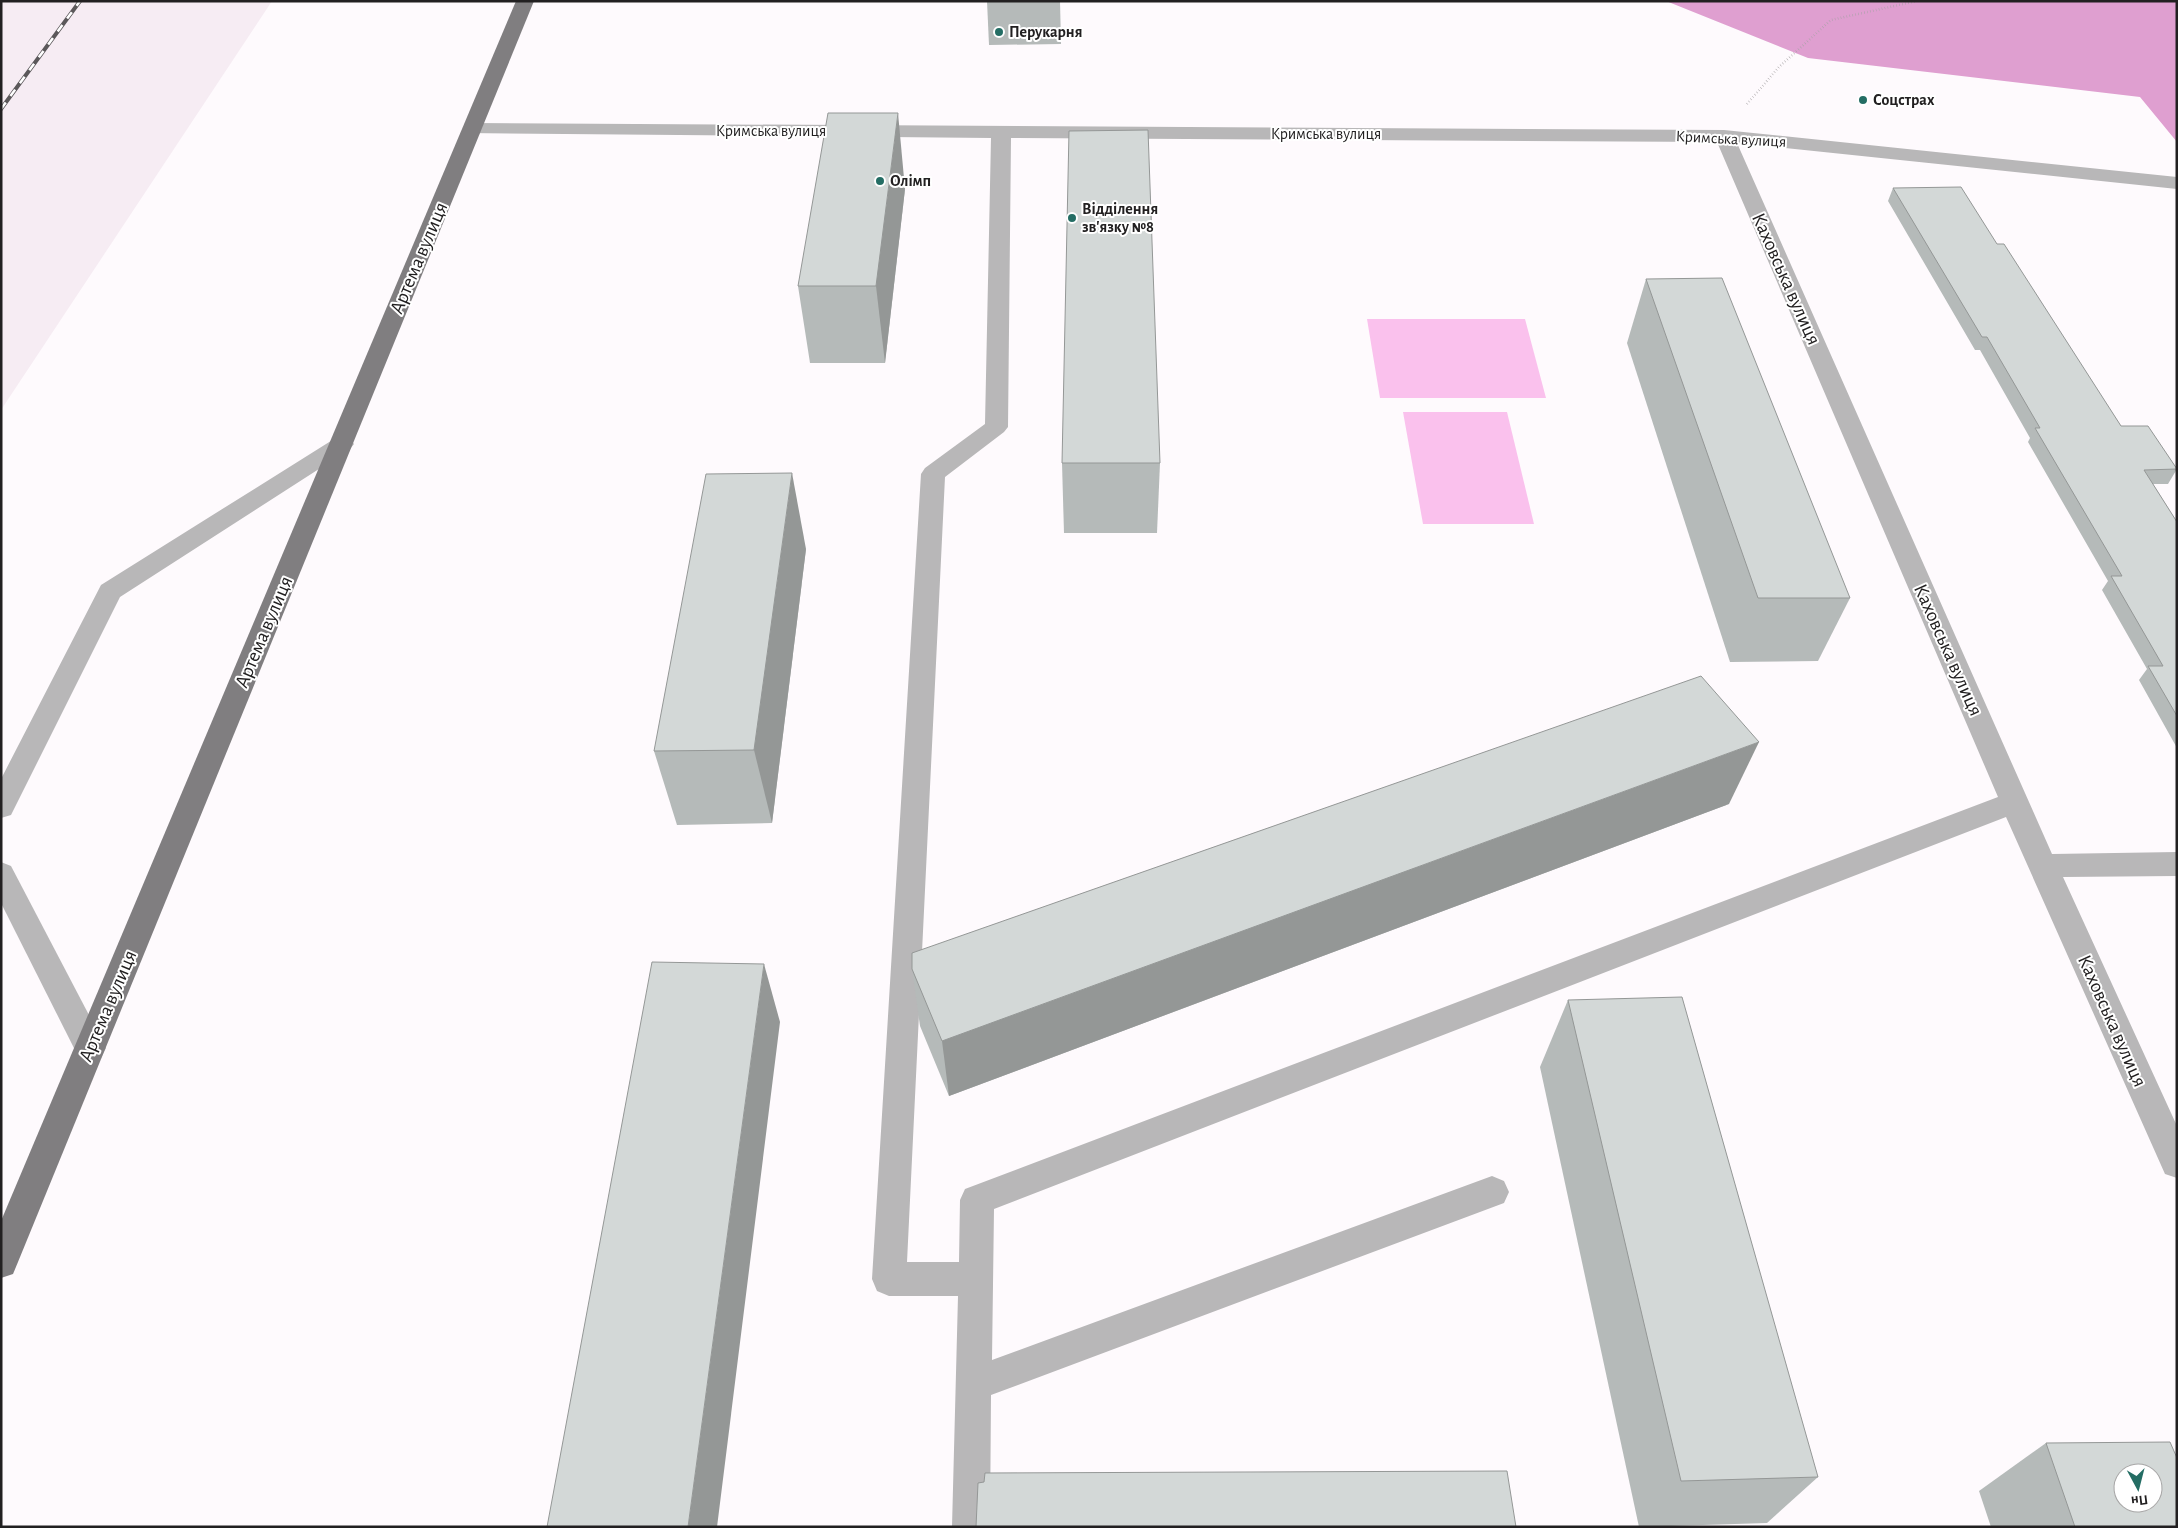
<svg xmlns="http://www.w3.org/2000/svg" width="2178" height="1528" viewBox="0 0 2178 1528" font-family="'Alegreya Sans',sans-serif">
  <style>
    .built { fill: #f6ecf3 }
    .green { fill: #fac1ed }
    .forest { fill: #df9fd0 }
    .lines { fill: none; stroke-linecap: round; stroke-linejoin: round }
    .path { stroke: #a5a2a4; stroke-width: 2.5; stroke-dasharray: 0.5 2.5; stroke-linecap: butt }
    .minor { fill: #b8b7b8; fill-rule: evenodd }
    .major { fill: #807e80; fill-rule: evenodd }
    .rail-casing { stroke: #5b585a; stroke-width: 4 }
    .rail { stroke: #fff; stroke-width: 2.5; stroke-dasharray: 8; stroke-linecap: butt }
    .wall { fill: #b5bab9 }
    .shaded-wall { fill: #949796 }
    .building { fill: #d3d8d7; stroke: #949796; fill-rule: evenodd }
    .poi-dot { fill: #246d64; stroke: #fff; stroke-width: 2 }
    .labels { text-anchor: middle; dominant-baseline: central; stroke-width: 4; stroke-linejoin: round; paint-order: stroke }
    .far-poi-label { font-size: 16px; font-weight: bold; fill: #222021; stroke: #fff; text-anchor: start }
    .far-street-label { font-size: 16px; fill: #222021; stroke: #fff }
    .street-label { font-size: 20px; fill: #222021; stroke: #fff }
  </style>
  <rect width="100%" height="100%" fill="#fefafd"/>
  <path class="built" d="M1 1H272L1 410Z"/>
  <g class="green">
    <path d="M1367 319H1525L1546 398H1380Z"/>
    <path d="M1403 412H1507L1534 524H1423Z"/>
  </g>
  <path class="forest" d="M1666 1H2177V142L2140 97 1808 58Z"/>
  <g class="lines">
    <path class="path" d="M1747 104 1779 67 1831 20 1917 1"/>
    <g class="minor">
      <path d="M473 123 1724 130 2177 177V189L1737 143 2052 854 2177 852V876L2063 877 2177 1126V1178L2165 1174 2006 817 994 1209 992 1360 1492 1176 1504 1181 1509 1192 1504 1203 991 1395 990 1527H952L958 1296H889L877 1291 872 1279 921 474 925 468 985 424 991 138 466 133 463 129 466 125ZM1011 138 1717 142 1998 797 965 1189 960 1200 959 1262H907L945 477 1004 432 1008 427Z"/>
      <path d="M342 436 350 439 354 444 350 449 120 597 11 815 1 818V779L101 585 334 439Z"/>
      <path d="M1 862 11 866 101 1038 106 1048 101 1058 90 1062 79 1058 1 903Z"/>
    </g>
    <path class="major" d="M516 1H534L18 1262 13 1274 1 1278V1221Z"/>
    <defs>
      <path id="rail" d="M1 109 80 1"/>
    </defs>
    <use href="#rail" class="rail-casing"/>
    <use href="#rail" class="rail"/>
  </g>
  <g class="wall">
    <path d="M987 1H1060L1061 44 989 45Z"/>
    <path d="M1893 188 1997 244 2121 426 2177 469 2168 484H2153L2177 522V748L2139 680 2147 669 2102 590 2108 581 2028 442 2030 438 1980 350H1975L1888 201Z"/>
    <path d="M905 189 885 363H810L798 286Z"/>
    <path d="M1646 279 1850 598 1818 661 1730 662 1627 343Z"/>
    <path d="M1062 463H1160L1157 533H1064Z"/>
    <path d="M806 549 772 823 677 825 654 751Z"/>
    <path d="M1729 804 949 1096 920 1026 912 969Z"/>
    <path d="M1568 1000 1818 1477 1767 1523 1639 1527 1540 1067Z"/>
    <path d="M2046 1443 2177 1527H1991L1979 1491Z"/>
  </g>
  <g class="shaded-wall">
    <path d="M898 113 905 189 885 363 876 286Z"/>
    <path d="M792 473 806 549 772 823 754 750Z"/>
    <path d="M1759 742 1729 804 949 1096 942 1041Z"/>
    <path d="M764 964 780 1022 717 1527H688Z"/>
  </g>
  <g class="building">
    <path d="M828 113H898L876 286H798Z"/>
    <path d="M1148 130 1160 463H1062L1069 131Z"/>
    <path d="M1961 187 1997 244H2004L2121 426H2148L2177 469 2144 470 2177 522V716L2148 666H2163L2111 576H2122L2035 428H2040L1987 337H1982L1893 188Z"/>
    <path d="M1722 278 1850 598H1758L1646 279Z"/>
    <path d="M792 473 754 750 654 751 706 474Z"/>
    <path d="M1701 676 1759 742 942 1041 912 969V953Z"/>
    <path d="M652 962 764 964 688 1527H547Z"/>
    <path d="M1682 997 1818 1477 1681 1481 1568 1000Z"/>
    <path d="M2170 1442 2177 1458V1527H2075L2046 1443ZM2123 1473H2153V1503H2123Z"/>
    <path d="M1507 1471 1516 1527H976L978 1483 984 1482 985 1473Z"/>
  </g>
  <g class="poi-dot">
    <circle cx="999" cy="32" r="5"/>
    <circle cx="1863" cy="100" r="5"/>
    <circle cx="880" cy="181" r="5"/>
    <circle cx="1072" cy="218" r="5"/>
  </g>
  <g class="labels">
    <g class="far-poi-label">
      <text x="1009" y="32">Перукарня</text>
      <text x="1873" y="100">Соцстрах</text>
      <text x="890" y="181">Олімп</text>
      <text x="1082" y="209">Відділення<tspan x="1082" dy="18">зв'язку №8</tspan></text>
    </g>
    <g class="far-street-label">
      <text x="771" y="131">Кримська вулиця</text>
      <text x="1326" y="134">Кримська вулиця</text>
      <text transform="translate(1731 139) rotate(3)">Кримська вулиця</text>
    </g>
    <g class="street-label">
      <text transform="translate(419 258) rotate(-67)">Артема вулиця</text>
      <text transform="translate(1786 279) rotate(66)">Каховська вулиця</text>
      <text transform="translate(264 632) rotate(-67)">Артема вулиця</text>
      <text transform="translate(1948 650) rotate(66)">Каховська вулиця</text>
      <text transform="translate(108 1006) rotate(-67)">Артема вулиця</text>
      <text transform="translate(2112 1021) rotate(66)">Каховська вулиця</text>
    </g>
  </g>
  <rect width="2178" height="1528" fill="none" stroke="#222021" stroke-width="5"/>
  <g transform="translate(2138 1488) rotate(173)"><circle r="24" fill="#ffffff" stroke="#a7a6a6"/>
  <path d="M0-4L9 19L0 12L-9 19Z" fill="#246d64"/>
  <text y="-8" font-size="14" font-weight="bold" text-anchor="middle" fill="#222021">Пн</text>
  </g>
</svg>
